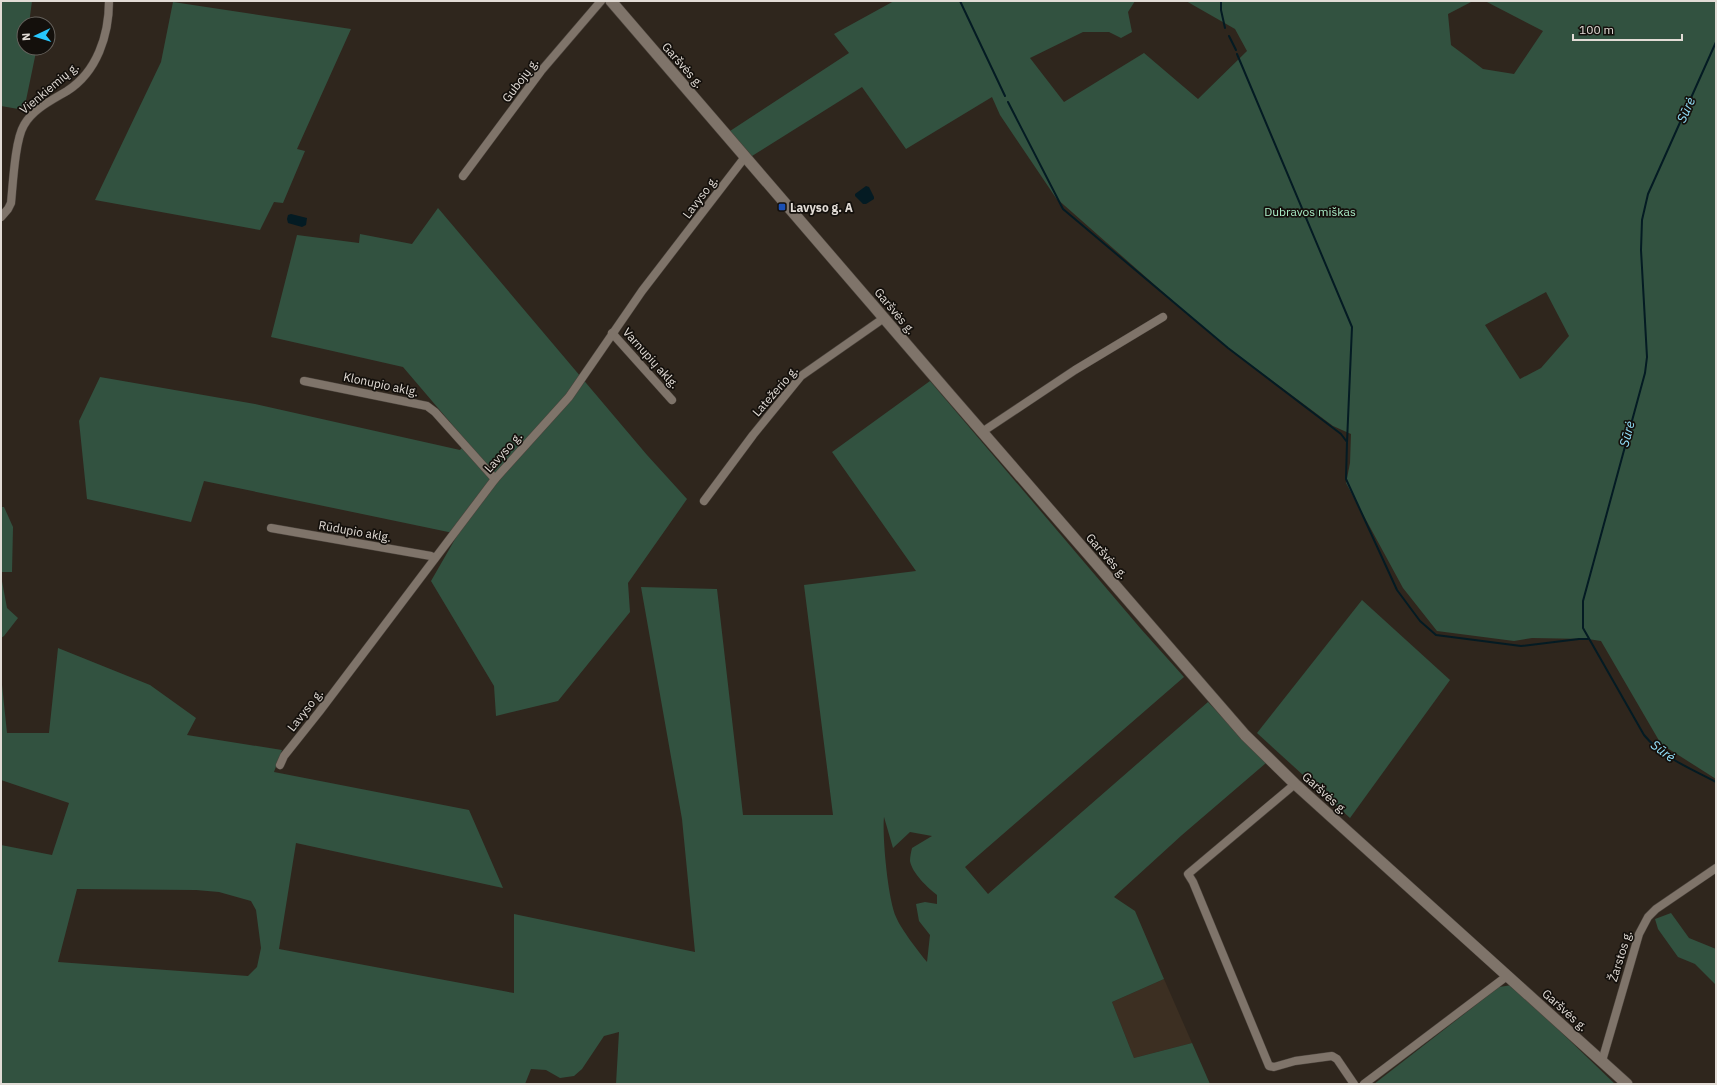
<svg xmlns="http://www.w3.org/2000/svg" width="1717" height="1085" viewBox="0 0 1717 1085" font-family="'IBM Plex Sans',sans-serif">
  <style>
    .built { fill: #3c2f22 }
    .green { fill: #325240; fill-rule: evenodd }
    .water { fill: #041b23 }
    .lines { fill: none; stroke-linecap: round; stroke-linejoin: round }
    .stream { stroke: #041b23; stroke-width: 2 }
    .street-casing { stroke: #4c443d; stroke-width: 9 }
    .secondary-casing { stroke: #4c443d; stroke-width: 12 }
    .street { stroke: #7f746a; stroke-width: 8 }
    .secondary { stroke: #7f746a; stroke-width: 11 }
    .transit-dot { fill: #1a4fb4; stroke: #14100c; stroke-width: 1.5 }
    .labels { text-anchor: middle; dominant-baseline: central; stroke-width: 3.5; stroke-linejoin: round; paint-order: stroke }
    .street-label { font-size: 12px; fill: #e2dcd6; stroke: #14100c }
    .poi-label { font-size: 12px; font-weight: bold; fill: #e2dcd6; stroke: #14100c; text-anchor: start }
    .park-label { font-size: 12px; fill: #aaedc7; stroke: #14100c }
    .water-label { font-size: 13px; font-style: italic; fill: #95e3fe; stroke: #14100c }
  </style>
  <rect width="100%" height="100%" fill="#2f261d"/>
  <path class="built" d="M1164 979 1192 1043 1134 1058 1112 1002Z"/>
  <g class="green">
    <path d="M1 1H32L29 24H24V48L36 52 24 110 1 106Z"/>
    <path d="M894 1H1135L1128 12 1132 32 1121 38 1109 32H1083L1030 58 1064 102 1144 53 1198 99 1247 51 1235 29 1186 1H1473L1448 14 1451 45 1483 69 1514 74 1543 31 1485 1H1716V779L1661 744 1601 641 1588 639 1532 638 1514 641 1437 631 1403 588 1346 483 1350 463 1351 434 1333 426 1215 338 1056 198 1000 115 992 97 906 149 862 87 752 156 730 131 849 53 834 34ZM1546 292 1569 336 1541 368 1520 379 1485 325Z"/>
    <path d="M173 2 351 29 297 149 305 151 283 203 274 202 260 230 95 200 161 62Z"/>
    <path d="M438 208 647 455 687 499 628 583 630 612 558 701 496 716 494 686 431 581 458 534 204 481 191 522 87 499 79 421 100 377 255 404 460 450 467 442 403 367 271 337 297 235 359 243 360 234 412 244Z"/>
    <path d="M930 381 1141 629 1184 677 965 867 988 894 1208 702 1266 763 1182 835 1114 897 1135 911 1164 979 1112 1002 1134 1058 1192 1043 1210 1084H616L619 1032 604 1036 582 1069 574 1076 560 1078 546 1070 531 1069 525 1084H1V845L52 855 69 803 1 780V675L7 733H49L58 648 150 685 196 718 187 735 282 750 274 772 469 810 503 888 296 843 279 949 514 993V914L695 952 682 819 641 587 717 589 743 815H833L804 585 916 571 832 452ZM884 817 893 848 910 832 932 836 912 848C911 852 910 857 910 861 912 873 928 888 937 895V904L925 902 916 904 919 921 930 935 927 962C918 951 901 929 896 917 888 900 882 836 884 817ZM77 889 196 890 219 892 251 901 256 910 261 948 257 967 248 976 58 962Z"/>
    <path d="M1 507H4L13 527 12 572H1Z"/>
    <path d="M1 576 7 608 18 618 4 636 1 638Z"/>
    <path d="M1362 600 1450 680 1350 818 1257 733Z"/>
    <path d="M1671 913 1689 938 1716 949V985L1695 964 1678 957 1658 929 1655 919Z"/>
    <path d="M1512 985 1615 1084H1374L1499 987Z"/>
  </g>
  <g class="water">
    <path d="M866 186 869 187 874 197V199L866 204H863L855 196V194Z"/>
    <path d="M291 214 307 218 306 225 302 227 288 223 287 219 288 215Z"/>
  </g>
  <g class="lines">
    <g class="stream">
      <path d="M960 1 1005 96"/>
      <path d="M1221 1V10L1225 28"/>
      <path d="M1229 36 1236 50"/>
      <path d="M1716 42 1648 194 1642 220 1641 250 1647 357 1645 373 1583 601V628L1644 735C1663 758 1690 768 1716 782"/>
      <path d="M1237 54 1352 327 1347 442"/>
      <path d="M1008 102 1063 209 1228 348 1341 434 1347 442 1346 479 1397 590 1420 621 1436 635 1521 646 1579 639H1588"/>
    </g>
    <defs>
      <g id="street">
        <path d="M463 176 541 71 601 1"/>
        <path d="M1 217 8 209 11 203C13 183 15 140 24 125 33 109 52 100 67 91 97 72 109 35 109 1"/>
        <path d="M612 333 672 400"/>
        <path d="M304 381 427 406 435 412 495 479"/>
        <path d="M982 432 1075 370 1163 317"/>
        <path d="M704 501 753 435 801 376 884 318"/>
        <path d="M271 528 431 556 435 558"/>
        <path d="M280 765 284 756 319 712 495 479 569 397 642 291 745 157"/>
        <path d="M1295 784 1188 874 1193 882 1269 1066 1274 1067 1295 1061 1332 1056 1337 1059 1354 1084"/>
        <path d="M1602 1061 1639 934 1648 917 1656 909 1716 868"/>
        <path d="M1364 1084 1507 976"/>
      </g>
      <path id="secondary" d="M611 1 951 396 1245 735 1295 784 1627 1084"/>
    </defs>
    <use href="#street" class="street-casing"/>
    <use href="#secondary" class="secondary-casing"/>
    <use href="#street" class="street"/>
    <use href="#secondary" class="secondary"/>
  </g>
  <rect class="transit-dot" x="778" y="203" width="8" height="8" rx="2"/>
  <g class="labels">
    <g class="street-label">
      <text transform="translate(683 65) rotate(49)">Garšvės g.</text>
      <text transform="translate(520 80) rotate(-53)">Gubojų g.</text>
      <text transform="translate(49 88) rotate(-40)">Vienkiemių g.</text>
      <text transform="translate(700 197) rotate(-53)">Lavyso g.</text>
      <text transform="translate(895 311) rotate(50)">Garšvės g.</text>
      <text transform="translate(651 358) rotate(48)">Varnupių aklg.</text>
      <text transform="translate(381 384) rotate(12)">Klonupio aklg.</text>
      <text transform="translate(775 391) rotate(-49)">Latežerio g.</text>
      <text transform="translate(503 452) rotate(-48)">Lavyso g.</text>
      <text transform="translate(355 531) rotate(10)">Rūdupio aklg.</text>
      <text transform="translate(1107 556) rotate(49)">Garšvės g.</text>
      <text transform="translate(305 710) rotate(-52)">Lavyso g.</text>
      <text transform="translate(1325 793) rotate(42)">Garšvės g.</text>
      <text transform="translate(1620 956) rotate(-73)">Žarstos g.</text>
      <text transform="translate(1565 1010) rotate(42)">Garšvės g.</text>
    </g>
    <g class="poi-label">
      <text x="790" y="207">Lavyso g. A</text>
    </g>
    <g class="park-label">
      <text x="1310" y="211">Dubravos miškas</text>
    </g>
    <g class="water-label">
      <text transform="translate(1686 110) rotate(-66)">Sūrė</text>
      <text transform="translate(1627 434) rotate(-75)">Sūrė</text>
      <text transform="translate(1663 751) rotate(37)">Sūrė</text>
    </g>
  </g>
  <rect width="1717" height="1085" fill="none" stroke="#e2dcd6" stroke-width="4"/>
  <g transform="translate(36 36) rotate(266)"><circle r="19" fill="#14100c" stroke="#66625d"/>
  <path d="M0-3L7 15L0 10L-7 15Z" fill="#27c8ff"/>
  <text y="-6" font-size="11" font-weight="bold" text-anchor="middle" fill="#e2dcd6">N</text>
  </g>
  <path d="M1573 34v6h109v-6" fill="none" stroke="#e2dcd6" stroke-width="2"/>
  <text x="1579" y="34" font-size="12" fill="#e2dcd6" stroke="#14100c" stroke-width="3" paint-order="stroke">100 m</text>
</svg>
